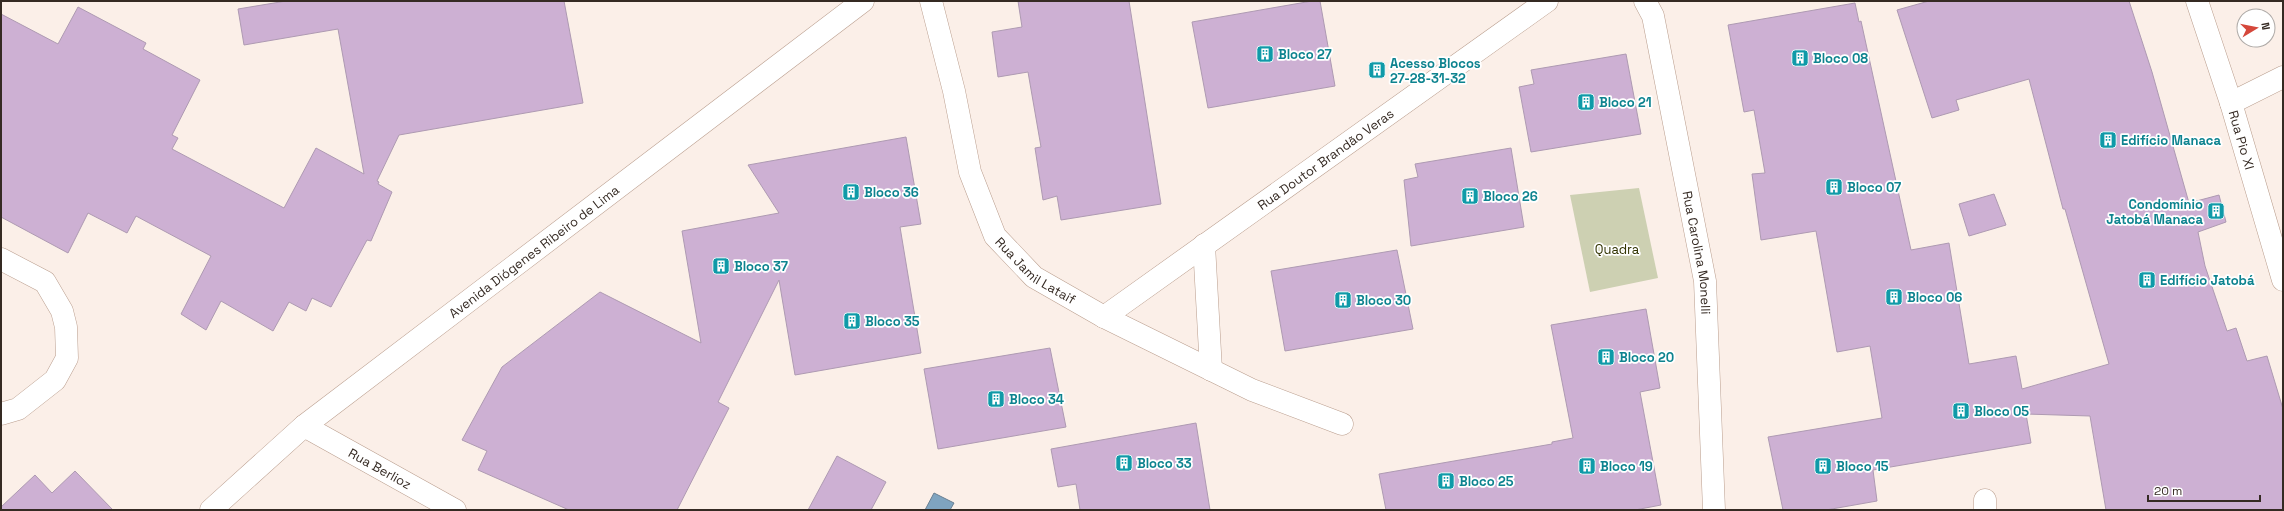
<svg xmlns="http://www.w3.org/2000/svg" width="2284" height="511" viewBox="0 0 2284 511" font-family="'Space Grotesk',sans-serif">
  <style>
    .green { fill: #cdd0b2 }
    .water { fill: #7fa4c0; stroke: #697f91 }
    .building { fill: #cdb0d3; stroke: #ae9ab2 }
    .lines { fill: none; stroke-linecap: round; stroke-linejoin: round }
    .street-casing { stroke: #ba9e8e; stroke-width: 23 }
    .secondary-casing { stroke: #ba9e8e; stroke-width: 23 }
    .street { stroke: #fff; stroke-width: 22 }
    .secondary { stroke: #fff; stroke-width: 22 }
    .labels { text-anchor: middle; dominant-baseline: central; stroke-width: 3.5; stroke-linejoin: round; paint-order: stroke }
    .culture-label { font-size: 13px; font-weight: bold; fill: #0d838f; stroke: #fff; text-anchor: start }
    .street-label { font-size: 13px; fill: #352a23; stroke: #fff }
    .park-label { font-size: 13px; fill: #313300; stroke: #fff }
  </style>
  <rect width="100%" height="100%" fill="#fbefe8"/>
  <path class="green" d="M1639 188 1658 278 1590 292 1570 195Z"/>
  <path class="water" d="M934 493 954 503 950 510H925Z"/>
  <g class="building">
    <path d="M286 1H564L583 103 399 135 377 181 379 182 378 184 392 192 371 241 367 240 331 307 312 298 306 311 289 302 273 331 221 301 206 330 181 314 211 256 136 216 127 233 88 213 68 253 1 217V14L58 44 78 7 146 43 143 49 200 80 172 135 178 138 172 149 284 208 316 148 364 174 338 29 244 45 238 9Z"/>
    <path d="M1018 1H1129L1161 204 1061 220 1057 196 1043 200 1035 148 1041 147 1028 72 998 77 992 32 1022 27Z"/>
    <path d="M1312 1H1320L1335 86 1208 108 1192 22Z"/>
    <path d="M1929 1H2129L2152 72 2189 203 2219 195 2226 222 2198 232 2205 266 2227 331 2236 328 2247 361 2267 356 2283 409V510H2106L2090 416 2026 414 2031 443 1873 470 1877 501 1826 510H1783L1768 437 1882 418 1870 346 1837 352 1816 231 1761 240 1752 174 1765 173 1754 110 1744 112 1728 25 1855 3 1859 22 1861 21 1911 250 1949 243 1969 364 2016 356 2022 389 2109 364 2065 209H2063L2029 79 1956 100 1959 110 1932 118 1897 10Z"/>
    <path d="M1626 54 1641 134 1531 152 1519 87 1534 84 1531 70Z"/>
    <path d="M906 137 921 224 900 227 921 353 795 375 779 280 718 402 729 408 677 510H569L478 470 487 451 462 440 502 367 600 292 701 343 682 231 779 213 748 165Z"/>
    <path d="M1511 148 1524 227 1411 246 1404 180 1418 177 1415 164Z"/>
    <path d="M1994 194 2006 225 1969 236 1959 204Z"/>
    <path d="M1397 250 1413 329 1285 351 1271 271Z"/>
    <path d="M1646 309 1660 388 1640 392 1661 505 1635 510H1386L1379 474 1552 444V442L1573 438 1551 325Z"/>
    <path d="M1050 348 1066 427 938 449 924 369Z"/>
    <path d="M1196 423 1210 510H1080L1076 484 1058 487 1051 449Z"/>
    <path d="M837 456 886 482 871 510H808Z"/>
    <path d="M75 471 113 510H1V507L35 475 52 493Z"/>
  </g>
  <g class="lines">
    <defs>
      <g id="street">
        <path id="s1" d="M931 1 954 91 970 172 995 236 1034 277 1104 317 1252 390 1342 424"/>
        <path id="s2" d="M1645 1 1653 16 1705 281 1714 510"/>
        <path d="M2231 103 2283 77"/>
        <path d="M1204 245 1211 370"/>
        <path d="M1 259 45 282 62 311 66 327 67 358 55 380 18 409 1 414"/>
        <path id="s3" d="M1104 317 1547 1"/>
        <path id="s4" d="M304 426 455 510"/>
        <path d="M1985 500V510"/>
      </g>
      <g id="secondary">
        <path id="s5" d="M2197 1 2231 103 2283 280"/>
        <path id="s6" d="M211 510 304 426 863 1"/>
      </g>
    </defs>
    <use href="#street" class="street-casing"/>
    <use href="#secondary" class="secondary-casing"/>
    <use href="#street" class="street"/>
    <use href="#secondary" class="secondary"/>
  </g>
  <defs>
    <symbol id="building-square" viewBox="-11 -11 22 22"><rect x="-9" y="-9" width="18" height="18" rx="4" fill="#0f9aa8" stroke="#fff"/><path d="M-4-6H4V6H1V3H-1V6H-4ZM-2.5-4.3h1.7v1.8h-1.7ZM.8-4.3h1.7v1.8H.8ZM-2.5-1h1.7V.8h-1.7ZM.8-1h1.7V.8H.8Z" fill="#fff"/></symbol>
  </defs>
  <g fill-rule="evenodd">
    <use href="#building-square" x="1255" y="44" width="20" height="20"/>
    <use href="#building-square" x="1790" y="48" width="20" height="20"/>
    <use href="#building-square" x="1367" y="60" width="20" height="20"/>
    <use href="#building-square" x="1576" y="92" width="20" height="20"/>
    <use href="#building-square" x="2098" y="130" width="20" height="20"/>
    <use href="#building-square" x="1824" y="177" width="20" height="20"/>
    <use href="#building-square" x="841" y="182" width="20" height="20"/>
    <use href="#building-square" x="1460" y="186" width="20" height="20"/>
    <use href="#building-square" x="2206" y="201" width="20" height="20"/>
    <use href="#building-square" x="711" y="256" width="20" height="20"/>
    <use href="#building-square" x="2137" y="270" width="20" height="20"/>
    <use href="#building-square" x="1884" y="287" width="20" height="20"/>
    <use href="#building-square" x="1333" y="290" width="20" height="20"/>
    <use href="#building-square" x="842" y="311" width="20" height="20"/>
    <use href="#building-square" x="1596" y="347" width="20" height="20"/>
    <use href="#building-square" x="986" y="389" width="20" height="20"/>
    <use href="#building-square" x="1951" y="401" width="20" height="20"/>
    <use href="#building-square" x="1114" y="453" width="20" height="20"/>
    <use href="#building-square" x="1577" y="456" width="20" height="20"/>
    <use href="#building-square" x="1813" y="456" width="20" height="20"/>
    <use href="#building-square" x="1436" y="471" width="20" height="20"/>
  </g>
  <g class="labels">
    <g class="culture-label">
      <text x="1278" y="54">Bloco 27</text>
      <text x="1813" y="58">Bloco 08</text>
      <text x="1390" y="63">Acesso Blocos<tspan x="1390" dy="15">27-28-31-32</tspan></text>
      <text x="1599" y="102">Bloco 21</text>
      <text x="2121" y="140">Edifício Manaca</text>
      <text x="1847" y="187">Bloco 07</text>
      <text x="864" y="192">Bloco 36</text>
      <text x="1483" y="196">Bloco 26</text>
      <text x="2203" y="204" text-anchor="end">Condomínio<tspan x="2203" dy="15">Jatobá Manaca</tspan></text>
      <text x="734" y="266">Bloco 37</text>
      <text x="2160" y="280">Edifício Jatobá</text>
      <text x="1907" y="297">Bloco 06</text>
      <text x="1356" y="300">Bloco 30</text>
      <text x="865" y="321">Bloco 35</text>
      <text x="1619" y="357">Bloco 20</text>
      <text x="1009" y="399">Bloco 34</text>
      <text x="1974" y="411">Bloco 05</text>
      <text x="1137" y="463">Bloco 33</text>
      <text x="1600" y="466">Bloco 19</text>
      <text x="1836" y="466">Bloco 15</text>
      <text x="1459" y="481">Bloco 25</text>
    </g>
    <g class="street-label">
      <text stroke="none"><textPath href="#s5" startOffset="146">Rua Pio XI</textPath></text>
      <text stroke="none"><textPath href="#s3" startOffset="272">Rua Doutor Brandão Veras</textPath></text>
      <text stroke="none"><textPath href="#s6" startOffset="414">Avenida Diógenes Ribeiro de Lima</textPath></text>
      <text stroke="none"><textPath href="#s2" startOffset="258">Rua Carolina Monelli</textPath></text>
      <text stroke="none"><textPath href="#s1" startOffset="298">Rua Jamil Lataif</textPath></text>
      <text stroke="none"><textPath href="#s4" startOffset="87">Rua Berlioz</textPath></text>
    </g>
    <g class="park-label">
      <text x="1617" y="249">Quadra</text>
    </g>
  </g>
  <rect width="2284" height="511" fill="none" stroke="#352a23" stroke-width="4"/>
  <g transform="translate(2256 28) rotate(80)"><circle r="19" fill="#ffffff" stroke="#aeaaa7"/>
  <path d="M0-3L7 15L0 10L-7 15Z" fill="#d5473b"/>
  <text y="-6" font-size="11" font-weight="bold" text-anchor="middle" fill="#352a23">N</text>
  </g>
  <path d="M2148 495v6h112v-6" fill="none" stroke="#352a23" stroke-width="2"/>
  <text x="2154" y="495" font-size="12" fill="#352a23" stroke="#ffffff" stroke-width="3" paint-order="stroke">20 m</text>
</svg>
